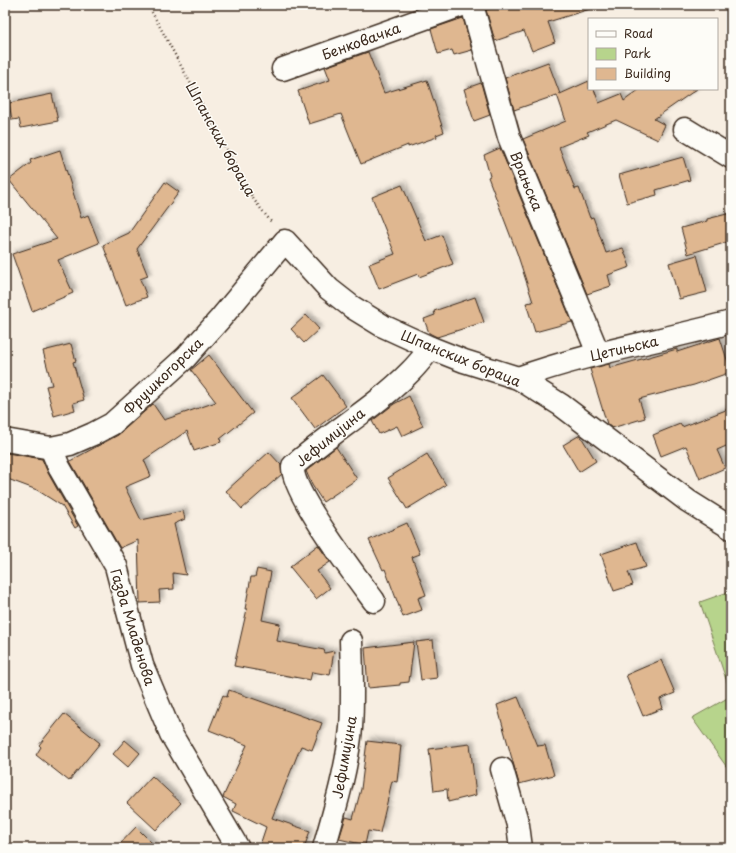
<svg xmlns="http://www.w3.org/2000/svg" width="736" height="853" viewBox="0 0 736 853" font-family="'Playpen Sans',sans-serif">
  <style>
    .green { fill: #b7d48c; stroke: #797f55 }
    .building { fill: #dfb790; stroke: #3b2a1e; filter: url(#shadow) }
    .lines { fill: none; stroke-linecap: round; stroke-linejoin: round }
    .minor-casing { stroke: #3b2a1e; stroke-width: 25 }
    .path { stroke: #3b2a1e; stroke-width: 2.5; stroke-dasharray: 1 3; stroke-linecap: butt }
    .minor { stroke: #fdfcf7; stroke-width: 22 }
    .labels { text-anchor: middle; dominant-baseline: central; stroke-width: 3; stroke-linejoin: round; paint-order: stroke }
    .street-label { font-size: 14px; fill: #3b2a1e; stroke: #fdfcf7 }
  </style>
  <defs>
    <filter id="shadow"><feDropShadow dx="3.5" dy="-3.5" stdDeviation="2" flood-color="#0004"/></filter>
  </defs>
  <rect width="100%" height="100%" fill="#f7eee2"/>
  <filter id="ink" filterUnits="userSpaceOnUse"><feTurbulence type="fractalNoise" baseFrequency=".025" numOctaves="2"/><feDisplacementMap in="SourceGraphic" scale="8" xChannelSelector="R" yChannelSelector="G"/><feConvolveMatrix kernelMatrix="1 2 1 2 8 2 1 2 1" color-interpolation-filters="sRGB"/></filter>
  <g filter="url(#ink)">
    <g class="green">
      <path d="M731 591V694L700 602Z"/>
      <path d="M731 696V773L692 718Z"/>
    </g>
    <g class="building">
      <path d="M502 5H589L590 9 548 22 555 42 532 51 524 31 495 41 486 10Z"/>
      <path d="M463 18 472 50 454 55 452 50 438 54 431 29Z"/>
      <path d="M368 52 384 93 427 80 444 132 436 135 437 137 408 147V145L361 164 341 114 309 124 298 91 330 80 325 67Z"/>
      <path d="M548 62 560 94 589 81V89H594L599 103 621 94 624 101 640 89H697L654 119 665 125 658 140 616 120 587 132 589 135 559 147 575 189 579 188 590 218 593 217 606 253 623 248 630 267 608 275 611 286 587 294 523 139 566 121 557 95 514 110 505 78Z"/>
      <path d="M481 83 490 115 474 121 464 89Z"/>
      <path d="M52 94 58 121 21 128 19 119 12 120 9 103Z"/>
      <path d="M500 148 572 322 535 332 526 303 533 302 517 253 488 177 490 176 484 155Z"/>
      <path d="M60 150 81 218 88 215 99 243 58 260 73 293 32 311 12 254 57 239 9 180 31 163 30 160Z"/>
      <path d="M683 157 690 180 656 190 657 195 627 203 619 175Z"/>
      <path d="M165 182 179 192 137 249 148 276 140 279 147 297 126 305 103 245 129 233Z"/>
      <path d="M402 185 426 241 442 235 453 264 419 277 418 274 379 289 369 264 395 254 372 197Z"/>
      <path d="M731 213V241L688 254 681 228 707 221V219Z"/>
      <path d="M697 255 707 292 679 299 669 263Z"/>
      <path d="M475 297 484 322 437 337 429 333 424 319 435 315 434 311Z"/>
      <path d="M306 315 319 329 304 343 291 329Z"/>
      <path d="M720 338 731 372 694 385 639 399 645 418 612 428 607 424 590 369 609 364 610 368 677 349V352Z"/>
      <path d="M71 344 76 361 73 362 84 400 73 403 75 410 54 416 46 386 52 385 43 351Z"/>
      <path d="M209 355 253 413 220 439 221 442 194 451 187 431 144 460 151 476 125 487 141 520 183 511 185 519 174 524 186 575 173 573 174 589 159 590 160 602 140 603 138 540 120 548 70 461 118 435 153 404 164 420 216 402 191 370Z"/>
      <path d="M323 375 346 406 315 429 292 398Z"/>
      <path d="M409 396 423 426 402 436 397 426 379 434 372 421 394 404Z"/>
      <path d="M731 408V444L717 450 725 468 700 479 686 446 661 456 653 435 680 424 682 427Z"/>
      <path d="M580 435 596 461 579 472 563 445Z"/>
      <path d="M336 447 357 479 323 502 312 485 306 471Z"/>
      <path d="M269 452 281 465 282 474 242 509 226 491Z"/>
      <path d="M7 453 42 459 48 473 78 526 75 528 62 506 37 490 5 478V457Z"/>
      <path d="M427 454 446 485 407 509 388 478Z"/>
      <path d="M407 523 420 554 412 557 426 595 418 598 422 610 403 617 385 569 383 570 369 540Z"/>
      <path d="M637 542 646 567 628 572 633 585 614 591 601 554Z"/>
      <path d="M318 545 330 562 317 571 330 588 316 599 290 567Z"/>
      <path d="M257 569 271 572 262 620 280 624 277 641 324 650 325 653 334 651 330 675 312 672 310 680 234 666 247 609H245L251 577H255Z"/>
      <path d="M433 640 437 678 421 680 416 642Z"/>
      <path d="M414 642 409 682 400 683V685L368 688 365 648Z"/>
      <path d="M661 660 675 693 660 699 663 708 643 716 626 675Z"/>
      <path d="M229 690 322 723 312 750 301 746 272 818 310 831 304 848H259L266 827 233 811 236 804 223 797 247 745 209 730 223 695 227 697Z"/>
      <path d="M518 697 538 746 545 745 554 775 519 784 497 705Z"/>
      <path d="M64 714 100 743 69 781 36 755 41 747 39 745Z"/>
      <path d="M125 740 140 753 128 767 113 754Z"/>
      <path d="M367 741 401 745 397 782 392 781 380 833 368 831 365 845 339 839 346 817 353 819 361 789Z"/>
      <path d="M470 744 476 795 448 802 447 789 434 791 429 749Z"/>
      <path d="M152 776 181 803 156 830 127 803Z"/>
      <path d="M136 827 157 848H116Z"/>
    </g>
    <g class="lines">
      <defs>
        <g id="minor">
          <path d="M472 5 509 137 598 353"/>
          <path d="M283 69 462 5"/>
          <path d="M685 129 731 157"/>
          <path d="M518 378C587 353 660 341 731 322"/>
          <path d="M5 440 51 448 70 444 93 434 112 424 186 357 220 319 285 241 329 289 352 307 383 326 431 348 464 361 518 378 561 405 688 501 731 528"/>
          <path d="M51 448 59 467 116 566 142 665 171 734 238 848"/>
          <path d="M374 601C357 578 290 490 293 466 331 432 376 407 411 371 418 364 425 355 431 348"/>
          <path d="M502 769 518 825 521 848"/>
          <path d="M324 848C335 809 347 769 351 728 353 699 352 670 351 641"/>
        </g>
      </defs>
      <use href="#minor" class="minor-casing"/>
      <path class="path" d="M148 5 254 200 272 223"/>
      <use href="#minor" class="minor"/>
    </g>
  </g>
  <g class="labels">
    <g class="street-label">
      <text transform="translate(361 41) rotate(-20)">Бенковачка</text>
      <text transform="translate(221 139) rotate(61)">Шпанских бораца</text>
      <text transform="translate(527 181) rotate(68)">Врањска</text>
      <text transform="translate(624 348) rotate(-13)">Цетињска</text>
      <text transform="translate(461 358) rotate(22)">Шпанских бораца</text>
      <text transform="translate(163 376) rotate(-44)">Фрушкогорска</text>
      <text transform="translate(330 437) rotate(-39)">Јефимијина</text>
      <text transform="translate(133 627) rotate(73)">Газда Младенова</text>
      <text transform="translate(344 757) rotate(-80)">Јефимијина</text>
    </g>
  </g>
  <rect width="736" height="853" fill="none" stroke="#fdfcf7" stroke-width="20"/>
  <rect x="10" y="10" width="716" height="833" fill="none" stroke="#3b2a1e" stroke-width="1.5" filter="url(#ink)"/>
  <rect x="588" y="18" width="130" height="72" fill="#fdfcf7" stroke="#afa8a0"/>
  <rect x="596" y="31" width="20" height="6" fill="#fdfcf7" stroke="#afa8a0"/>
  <text x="624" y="38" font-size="12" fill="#3b2a1e">Road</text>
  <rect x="596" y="48" width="20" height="12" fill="#b7d48c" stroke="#afa8a0"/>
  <text x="624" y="58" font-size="12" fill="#3b2a1e">Park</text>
  <rect x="596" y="68" width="20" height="12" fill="#dfb790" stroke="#afa8a0"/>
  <text x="624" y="78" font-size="12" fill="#3b2a1e">Building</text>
</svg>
